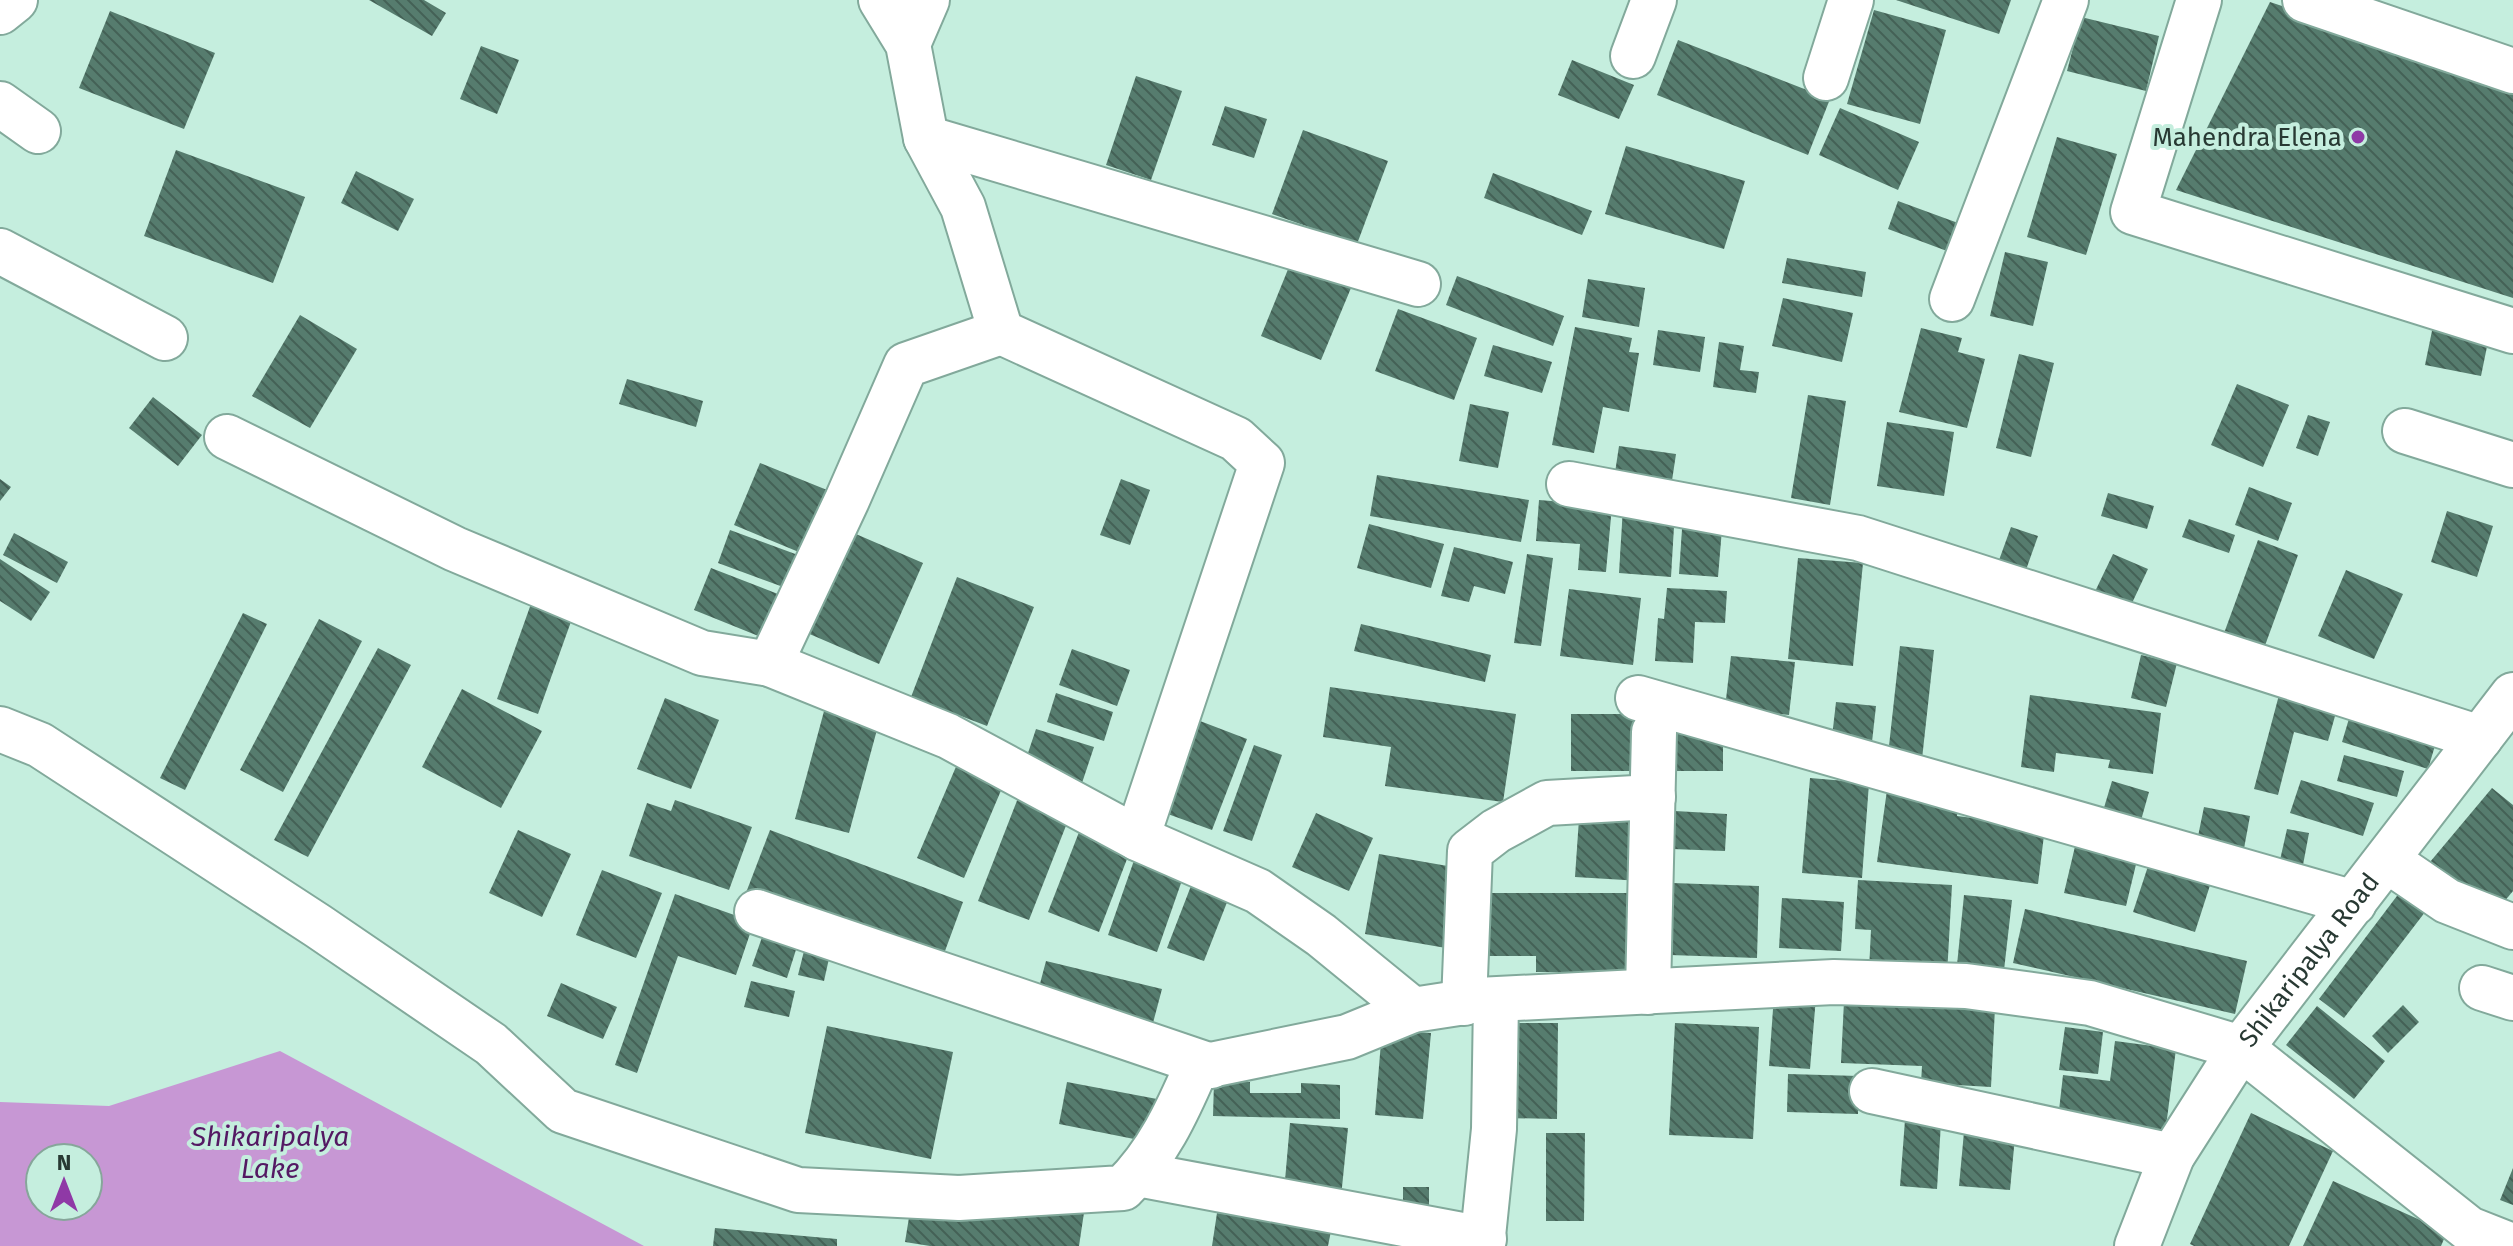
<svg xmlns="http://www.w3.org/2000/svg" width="2513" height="1246" viewBox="0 0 2513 1246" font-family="'Fira Sans',sans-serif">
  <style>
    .water { fill: #c797d4; fill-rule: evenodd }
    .building { fill: url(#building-back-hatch) }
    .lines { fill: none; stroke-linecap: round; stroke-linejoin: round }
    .minor-casing { stroke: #82a99b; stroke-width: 48 }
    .minor { stroke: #fff; stroke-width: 44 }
    .poi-dot { fill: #8f39a6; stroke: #c5eede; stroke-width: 3 }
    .labels { text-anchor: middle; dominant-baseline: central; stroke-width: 8; stroke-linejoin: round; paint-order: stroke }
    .poi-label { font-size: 26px; fill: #283933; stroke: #c5eede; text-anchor: end }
    .street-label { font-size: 26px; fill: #283933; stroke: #c5eede }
    .water-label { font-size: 28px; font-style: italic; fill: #541963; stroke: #c5eede }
  </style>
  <defs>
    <pattern id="building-back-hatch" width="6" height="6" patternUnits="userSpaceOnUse" patternTransform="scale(2)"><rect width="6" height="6" fill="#567c6e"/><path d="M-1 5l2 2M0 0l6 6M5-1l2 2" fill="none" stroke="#446156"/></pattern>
  </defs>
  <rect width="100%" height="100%" fill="#c5eede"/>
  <path class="water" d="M280 1051 644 1246H0V1102L109 1106ZM40 1158H88V1206H40Z"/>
  <g class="building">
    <path d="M369 0H424L446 13 432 36Z"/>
    <path d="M1896 0H2011L1999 34Z"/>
    <path d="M2270 2 2513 84V298L2176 190Z"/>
    <path d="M1874 10 1946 30 1920 124 1847 104Z"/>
    <path d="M110 11 215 53 184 129 79 88Z"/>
    <path d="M2081 17 2159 36 2146 91 2067 71Z"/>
    <path d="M1678 40 1830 99 1808 155 1657 95Z"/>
    <path d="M481 46 519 60 497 114 460 99Z"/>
    <path d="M1572 60 1634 85 1619 119 1558 95Z"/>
    <path d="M1136 76 1182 91 1151 180 1106 165Z"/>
    <path d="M1225 106 1267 119 1254 158 1212 145Z"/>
    <path d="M1840 108 1919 142 1898 190 1819 155Z"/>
    <path d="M1303 130 1388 161 1357 244 1272 214Z"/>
    <path d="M2057 137 2117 154 2086 255 2027 237Z"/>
    <path d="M1626 146 1745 181 1724 249 1605 214Z"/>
    <path d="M176 150 305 197 273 283 144 236Z"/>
    <path d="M356 171 414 199 398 231 341 203Z"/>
    <path d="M1493 173 1592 211 1582 235 1484 198Z"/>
    <path d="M1898 201 1958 223 1947 251 1888 229Z"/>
    <path d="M1295 252 1356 276 1321 360 1261 336Z"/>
    <path d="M2005 252 2048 262 2033 326 1990 316Z"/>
    <path d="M1787 258 1866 272 1862 297 1782 283Z"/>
    <path d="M1457 276 1564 316 1553 346 1446 305Z"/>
    <path d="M1588 279 1645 288 1639 327 1582 317Z"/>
    <path d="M1783 298 1853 313 1842 362 1772 346Z"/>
    <path d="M1398 309 1477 338 1454 400 1375 371Z"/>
    <path d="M300 315 357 349 310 428 252 396Z"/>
    <path d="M2434 321 2490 332 2481 376 2425 365Z"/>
    <path d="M1575 327 1632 338 1629 352 1639 353 1629 412 1603 407 1594 453 1552 445Z"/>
    <path d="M1921 328 1962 338 1958 352 1985 359 1967 428 1899 412Z"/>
    <path d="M1658 330 1705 337 1700 372 1653 365Z"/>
    <path d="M1719 342 1744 346 1740 370 1759 372 1756 393 1713 387Z"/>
    <path d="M1493 345 1552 362 1542 393 1484 376Z"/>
    <path d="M2019 354 2054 363 2031 457 1996 448Z"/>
    <path d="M627 379 703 401 696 427 619 404Z"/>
    <path d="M2237 384 2289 405 2263 467 2211 445Z"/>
    <path d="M1808 395 1846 401 1830 505 1791 498Z"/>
    <path d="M153 397 202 435 178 466 129 428Z"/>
    <path d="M1470 404 1509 412 1498 468 1459 461Z"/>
    <path d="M2308 415 2330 422 2318 456 2296 448Z"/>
    <path d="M1887 422 1954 432 1944 496 1877 486Z"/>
    <path d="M1619 446 1676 454 1670 494 1613 486Z"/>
    <path d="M760 463 832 492 806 555 734 525Z"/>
    <path d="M1377 475 1529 500 1521 542 1370 516Z"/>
    <path d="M0 479 11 487 0 501Z"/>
    <path d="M1121 479 1150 490 1130 545 1100 535Z"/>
    <path d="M2249 487 2292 503 2278 541 2235 525Z"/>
    <path d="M2108 493 2154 506 2147 529 2101 516Z"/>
    <path d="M1539 500 1612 506 1606 572 1578 570 1580 544 1536 541Z"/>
    <path d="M1623 507 1675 510 1671 577 1619 573Z"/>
    <path d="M2447 511 2493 526 2477 577 2431 562Z"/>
    <path d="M1683 514 1723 517 1718 577 1679 574Z"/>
    <path d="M2189 519 2235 535 2229 553 2182 537Z"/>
    <path d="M1369 524 1444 544 1431 588 1357 568Z"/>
    <path d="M2011 527 2038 536 2021 584 1994 574Z"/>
    <path d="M842 528 923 563 879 664 798 629Z"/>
    <path d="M730 530 798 555 786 588 718 563Z"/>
    <path d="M14 533 68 562 57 583 3 555Z"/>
    <path d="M2258 540 2298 555 2259 662 2219 647Z"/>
    <path d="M1454 547 1513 562 1505 594 1474 586 1469 602 1441 596Z"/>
    <path d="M1527 554 1553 558 1541 646 1514 643Z"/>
    <path d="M2113 554 2148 569 2125 618 2090 602Z"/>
    <path d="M1798 558 1863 563 1853 666 1788 659Z"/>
    <path d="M0 559 50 592 31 621 0 601Z"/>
    <path d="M711 568 783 596 766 639 694 610Z"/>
    <path d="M2346 570 2403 594 2374 659 2318 636Z"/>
    <path d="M957 577 1034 607 987 726 911 697Z"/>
    <path d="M537 587 578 602 538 714 497 699Z"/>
    <path d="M1667 588 1727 591 1725 623 1695 622 1693 663 1655 661 1658 618 1664 619Z"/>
    <path d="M1569 589 1641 598 1633 665 1560 656Z"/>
    <path d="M243 613 267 624 185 790 160 778Z"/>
    <path d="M319 619 362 641 283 792 240 770Z"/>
    <path d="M1361 624 1491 655 1485 682 1354 651Z"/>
    <path d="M1900 646 1934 650 1922 759 1888 755Z"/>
    <path d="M378 648 411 665 308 857 274 840Z"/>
    <path d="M1072 649 1130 670 1117 706 1059 685Z"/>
    <path d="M2141 655 2177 663 2166 707 2131 698Z"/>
    <path d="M1731 656 1795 662 1789 715 1725 708Z"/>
    <path d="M1330 687 1516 714 1503 802 1385 786 1391 747 1323 737Z"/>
    <path d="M462 689 542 731 501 808 422 767Z"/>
    <path d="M1056 693 1113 712 1104 741 1047 722Z"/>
    <path d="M2030 695 2161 713 2153 774 2108 768 2110 760 2056 753 2054 772 2021 767Z"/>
    <path d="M2279 695 2337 709 2328 741 2294 732 2278 795 2254 789Z"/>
    <path d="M665 698 719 720 691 789 637 769Z"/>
    <path d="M827 700 881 715 849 833 795 819Z"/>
    <path d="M1836 702 1876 706 1872 742 1832 737Z"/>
    <path d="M2351 712 2437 739 2428 769 2342 742Z"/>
    <path d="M1571 714H1692L1723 725V771H1571Z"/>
    <path d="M1200 721 1247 739 1212 830 1165 813Z"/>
    <path d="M1036 729 1094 747 1081 786 1023 768Z"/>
    <path d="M1254 745 1282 755 1252 841 1223 831Z"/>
    <path d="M2344 755 2404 771 2397 797 2337 781Z"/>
    <path d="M958 762 1005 781 964 878 917 858Z"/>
    <path d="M1810 778 1869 783 1862 878 1802 873Z"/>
    <path d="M2301 780 2374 803 2363 836 2290 813Z"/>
    <path d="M2112 781 2149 792 2138 831 2100 821Z"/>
    <path d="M2492 788 2513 805V891L2494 914 2430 862Z"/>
    <path d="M1887 790 1959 800 1957 816 2045 827 2038 884 1877 862Z"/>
    <path d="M1018 798 1069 818 1029 920 978 901Z"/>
    <path d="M675 800 752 827 729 890 629 856 647 803 671 811Z"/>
    <path d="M1580 804 1662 809 1658 882 1575 877Z"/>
    <path d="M2204 807 2250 816 2243 854 2196 846Z"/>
    <path d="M1675 811 1727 814 1725 851 1672 849Z"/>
    <path d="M1316 813 1373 838 1349 891 1292 867Z"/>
    <path d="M1081 827 1132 846 1099 932 1048 912Z"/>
    <path d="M2287 829 2309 833 2303 865 2280 860Z"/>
    <path d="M518 830 571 854 542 917 489 893Z"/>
    <path d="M770 830 963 902 938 970 744 898Z"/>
    <path d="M2077 838 2139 852 2126 906 2064 893Z"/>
    <path d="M1138 849 1187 866 1157 952 1108 935Z"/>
    <path d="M1379 854 1459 868 1446 948 1365 934Z"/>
    <path d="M2151 857 2213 876 2195 932 2133 912Z"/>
    <path d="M602 870 662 893 636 958 576 935Z"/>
    <path d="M1196 873 1233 887 1204 961 1167 948Z"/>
    <path d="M1858 880 1952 885 1947 975 1869 970 1871 930 1855 929Z"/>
    <path d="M1672 883 1759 886 1757 958 1670 955Z"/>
    <path d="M2406 884 2432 903 2344 1018 2319 999Z"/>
    <path d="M1486 893H1636V972H1536V956H1486Z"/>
    <path d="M675 894 754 922 736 975 678 956 637 1073 615 1065Z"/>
    <path d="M1964 895 2012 900 2003 979 1956 975Z"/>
    <path d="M1782 898 1844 902 1841 951 1779 948Z"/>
    <path d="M2025 909 2247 961 2235 1014 2013 963Z"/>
    <path d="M767 923 801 934 787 978 752 966Z"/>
    <path d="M807 939 832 945 824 981 798 975Z"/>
    <path d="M1046 961 1162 989 1153 1023 1037 995Z"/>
    <path d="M751 981 795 991 789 1017 744 1007Z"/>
    <path d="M561 983 617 1007 603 1039 547 1016Z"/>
    <path d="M1774 995 1816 997 1810 1069 1769 1066Z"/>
    <path d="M1844 1001 1995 1008 1991 1087 1921 1083 1922 1066 1841 1063Z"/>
    <path d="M2403 1005 2419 1022 2388 1053 2372 1036Z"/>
    <path d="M2317 1006 2385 1061 2354 1099 2286 1045Z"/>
    <path d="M1506 1023H1558L1557 1119 1505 1118Z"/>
    <path d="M1675 1023 1759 1027 1753 1139 1669 1135Z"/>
    <path d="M827 1026 953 1052 931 1159 805 1133Z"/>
    <path d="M2065 1027 2103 1032 2098 1074 2059 1070Z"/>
    <path d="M1382 1030 1431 1033 1423 1119 1375 1115Z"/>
    <path d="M2115 1041 2176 1049 2164 1142 2057 1128 2063 1075 2110 1081Z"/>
    <path d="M1788 1074 1859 1076 1858 1114 1787 1112Z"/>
    <path d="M1067 1082 1157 1099 1149 1142 1059 1124Z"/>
    <path d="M1214 1082H1250V1093H1301V1083L1340 1085V1119L1213 1116Z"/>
    <path d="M2251 1113 2333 1151 2289 1246H2194L2190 1244Z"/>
    <path d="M1905 1120 1941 1122 1937 1189 1900 1186Z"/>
    <path d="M1965 1121 2016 1126 2010 1190 1959 1186Z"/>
    <path d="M1290 1123 1348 1128 1341 1197 1284 1192Z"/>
    <path d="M1546 1133H1585L1584 1221H1546Z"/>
    <path d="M2513 1168V1205L2500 1200Z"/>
    <path d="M2333 1181 2447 1232 2441 1246H2303Z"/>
    <rect x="1403" y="1187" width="26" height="30"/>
    <path d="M912 1199 1085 1206 1079 1246H930L905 1242Z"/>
    <path d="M1217 1213 1331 1231 1328 1246H1212Z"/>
    <path d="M715 1228 837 1239V1246H713Z"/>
  </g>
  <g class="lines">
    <defs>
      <g id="minor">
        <path d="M881 0 908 44 926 138 963 207 1001 332 1236 439 1262 463 1137 838"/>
        <path d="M2199 0 2133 212 2513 331"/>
        <path d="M2305 0 2513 71"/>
        <path d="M0 12 15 0"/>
        <path d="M908 44 927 0"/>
        <path d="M1633 56 1654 0"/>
        <path d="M1826 78 1851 0"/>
        <path d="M0 104 38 131"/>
        <path d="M926 138 1418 284"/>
        <path d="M0 251 165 338"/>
        <path d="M1952 299 2066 0"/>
        <path d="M2405 431 2513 465"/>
        <path d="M227 437 455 549 702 653 770 664 948 736 1137 838 1258 891 1321 935 1413 1010"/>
        <path d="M1569 484 1858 538 2480 738"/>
        <path d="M770 664 847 500 906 365 1001 332"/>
        <path d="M1638 698 2354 903"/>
        <path d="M0 729 40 745 318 926 491 1044 563 1111 798 1190 959 1198 1123 1188C1157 1155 1177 1112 1196 1068L1347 1037 1413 1010 1478 1000 1834 982 1966 986 2090 1003 2241 1048 2469 1229 2512 1246"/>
        <path d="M2387 860 2447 901 2513 927"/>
        <path d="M757 912 1211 1066"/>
        <path d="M2482 988 2513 998"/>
        <path d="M1648 992 1654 732"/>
        <path d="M1464 1003 1470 851 1496 831 1547 803 1653 797"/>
        <path d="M1872 1091 2172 1156"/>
        <path d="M1137 1174 1484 1239"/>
        <path d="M1482 1246 1494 1129 1496 1000"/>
        <path id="s1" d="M2137 1246 2172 1156 2241 1048 2513 695"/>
      </g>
    </defs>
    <use href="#minor" class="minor-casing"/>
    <use href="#minor" class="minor"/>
  </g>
  <circle class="poi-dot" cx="2358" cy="137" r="8"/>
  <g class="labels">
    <g class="poi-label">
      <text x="2342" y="137">Mahendra Elena</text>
    </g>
    <g class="street-label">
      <text stroke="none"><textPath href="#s1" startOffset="336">Shikaripalya Road</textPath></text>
    </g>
    <g class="water-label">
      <text x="270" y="1136">Shikaripalya<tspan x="270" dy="32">Lake</tspan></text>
    </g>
  </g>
  <g transform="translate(64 1182)"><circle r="38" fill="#c5eede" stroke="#86a69a" stroke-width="2"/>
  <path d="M0-6L14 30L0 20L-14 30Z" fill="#8f39a6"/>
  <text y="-12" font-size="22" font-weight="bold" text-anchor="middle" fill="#283933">N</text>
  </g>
</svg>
